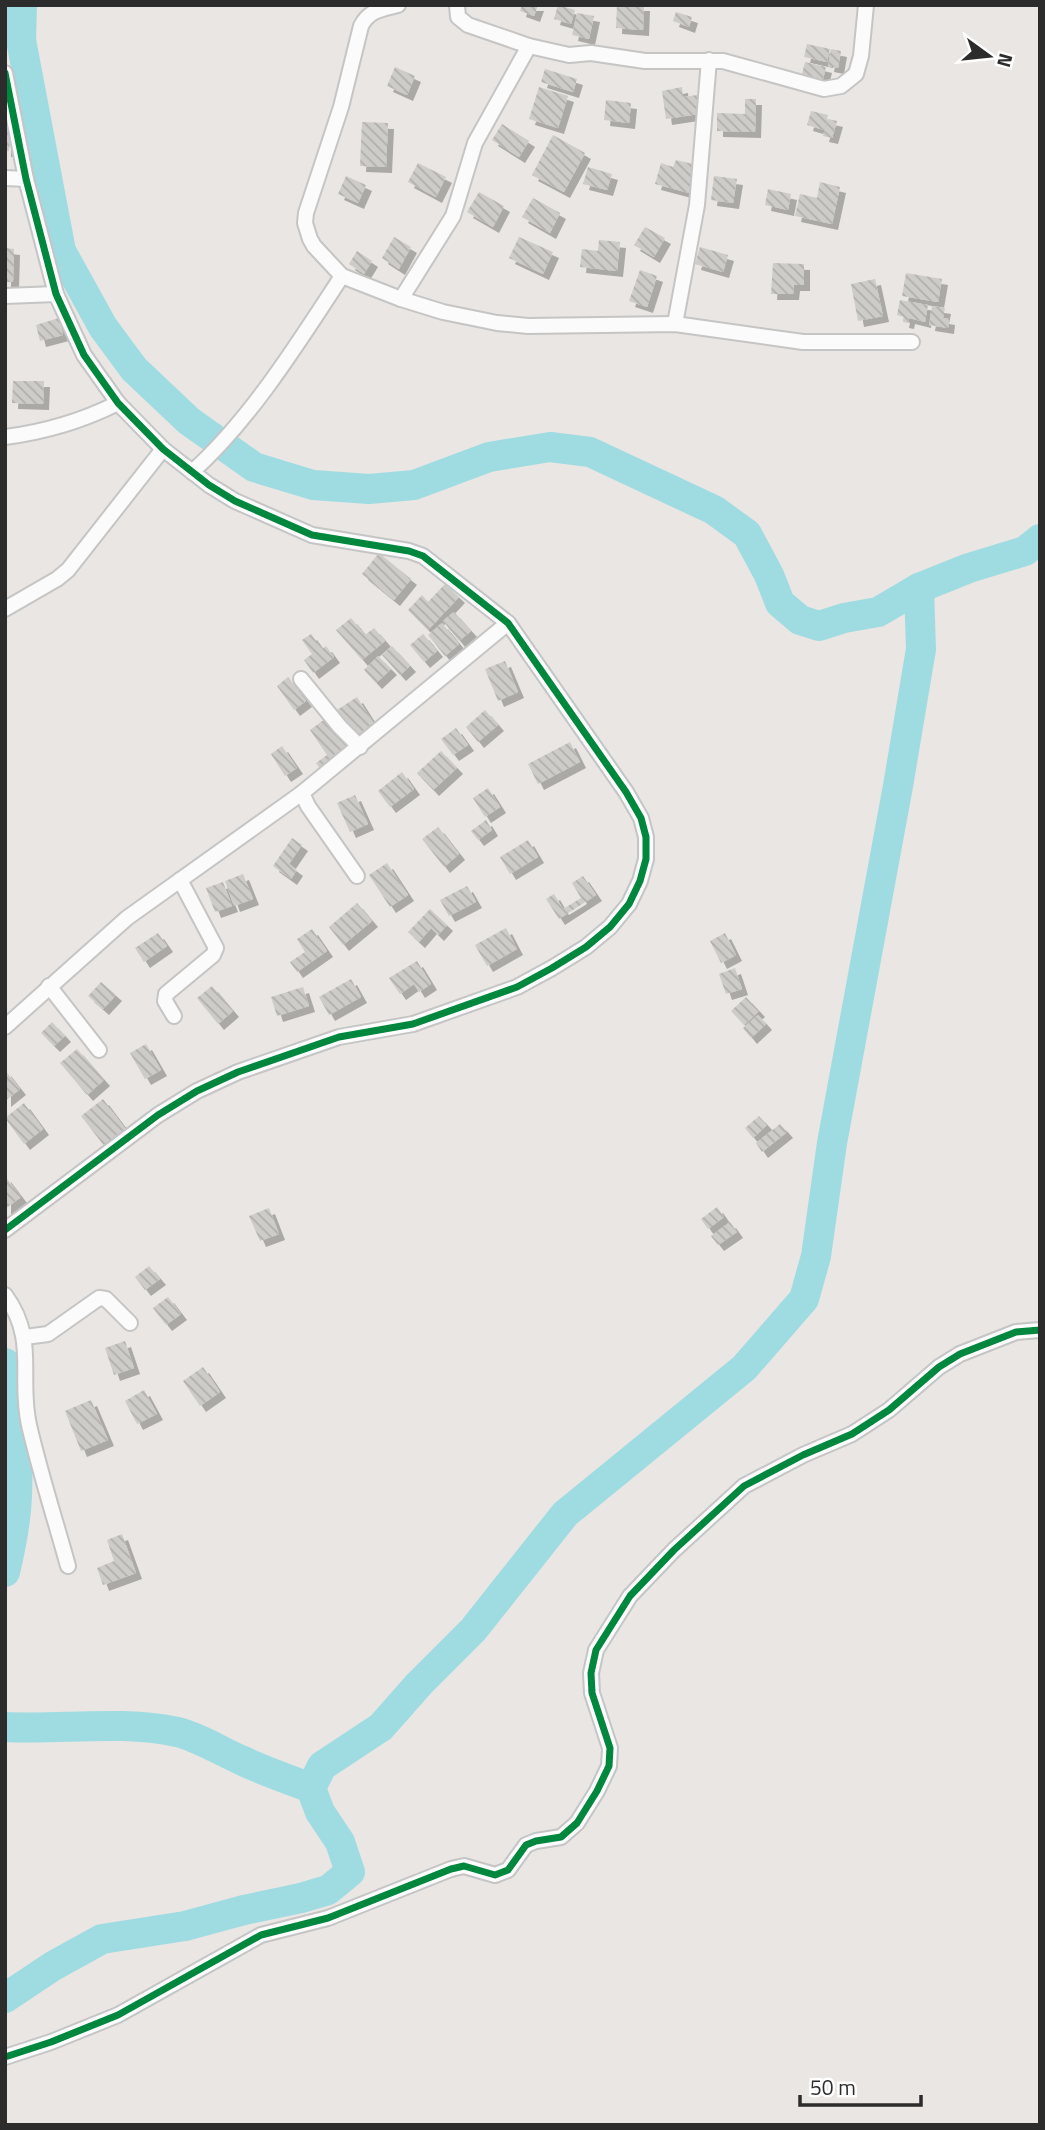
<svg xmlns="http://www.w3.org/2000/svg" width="1045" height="2130" viewBox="0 0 1045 2130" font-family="'Titillium Web',sans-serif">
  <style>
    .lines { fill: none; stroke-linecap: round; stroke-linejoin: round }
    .river { stroke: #9edce2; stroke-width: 30 }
    .building { fill: url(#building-back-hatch); filter: url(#shadow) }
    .street-casing { stroke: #c5c5c5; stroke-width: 18 }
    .street { stroke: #fcfbfb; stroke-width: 14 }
    .cycleway-casing { stroke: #fff; stroke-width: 11 }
    .cycleway { stroke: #00873e; stroke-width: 7 }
  </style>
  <defs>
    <pattern id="building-back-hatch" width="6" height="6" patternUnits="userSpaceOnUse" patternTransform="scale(1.75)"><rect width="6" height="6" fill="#ceccc9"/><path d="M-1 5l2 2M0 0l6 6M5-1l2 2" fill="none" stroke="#b1afad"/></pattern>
    <filter id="shadow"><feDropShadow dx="6" dy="6" stdDeviation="0" flood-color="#0004"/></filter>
  </defs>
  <rect width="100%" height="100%" fill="#e9e6e3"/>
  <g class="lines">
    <g class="river">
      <path d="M22 5 21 40 61 251 103 327 134 369 189 421 254 467 313 485 369 489 414 485 489 457 550 447 590 452 714 510 747 534 769 575 780 603 800 620 819 626 844 618 878 612 919 588 969 568 1025 551 1040 539"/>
      <path d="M5 1363 9 1371C13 1412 19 1455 17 1496 16 1522 11 1547 5 1572"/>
      <path d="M5 1727C62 1730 121 1720 177 1732 199 1737 220 1751 241 1760 263 1771 288 1779 311 1788"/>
      <path d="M5 1998 53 1966 102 1939 185 1926 244 1910 301 1898 328 1890 350 1872 340 1842 320 1812 311 1788 322 1766 381 1727 419 1684 473 1630 565 1514 744 1368 804 1299 816 1256 832 1143 898 786 921 649 919 588"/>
    </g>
  </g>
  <g class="building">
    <path d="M522 5H538L534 16 520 11Z"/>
    <path d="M558 5 575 10 571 24 554 19Z"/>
    <path d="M617 5H644L643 30 616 28Z"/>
    <path d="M676 12 692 17 689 27 673 21Z"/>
    <path d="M577 13 594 16 589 39 572 35Z"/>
    <path d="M807 44 830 49 827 62 804 57Z"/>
    <path d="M831 49 841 51 838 68 828 66Z"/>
    <path d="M805 62 826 67 822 83 801 78Z"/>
    <path d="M395 67 415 76 407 95 387 86Z"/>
    <path d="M545 69 577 79 573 92 541 82Z"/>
    <path d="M539 87 568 96 558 128 529 119Z"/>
    <path d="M682 87 683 97 697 95 699 114 666 119 662 91Z"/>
    <path d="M745 99H756L755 132 717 131V113L745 114Z"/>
    <path d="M606 100 631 103 629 123 604 120Z"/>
    <path d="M811 111 828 115 824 130 807 125Z"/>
    <path d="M828 119 837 121 832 138 823 136Z"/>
    <path d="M362 122 388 123 386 167 360 166Z"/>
    <path d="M502 124 529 141 519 157 492 140Z"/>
    <path d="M5 130H11L9 151H5Z"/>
    <path d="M553 135 585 153 564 192 532 175Z"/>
    <path d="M676 160 697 165 689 193 655 184 661 163 673 167Z"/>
    <path d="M418 163 446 177 436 197 408 182Z"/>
    <path d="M588 167 612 174 607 190 583 184Z"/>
    <path d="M346 176 366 185 358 203 338 194Z"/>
    <path d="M714 176 737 179 733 203 711 200Z"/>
    <path d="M820 182 840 187 832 224 795 216 800 194 817 198Z"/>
    <path d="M768 189 791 194 788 210 765 205Z"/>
    <path d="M479 192 504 206 493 227 467 212Z"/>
    <path d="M533 198 560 213 550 233 522 217Z"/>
    <path d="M645 227 665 238 654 257 634 245Z"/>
    <path d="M394 237 411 247 399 269 382 258Z"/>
    <path d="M519 237 553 252 543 274 509 258Z"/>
    <path d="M599 240 620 242 617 271 580 267 582 249 598 251Z"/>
    <path d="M700 247 728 255 723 272 695 264Z"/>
    <path d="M5 248 14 249 13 282H5Z"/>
    <path d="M357 251 372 261 364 274 349 264Z"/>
    <path d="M773 263 804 264V285H794L793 294H771Z"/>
    <path d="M640 270 657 276 647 307 629 301Z"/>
    <path d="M906 273 942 279 938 302 902 296Z"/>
    <path d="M875 279 883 316 858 321 851 284Z"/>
    <path d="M900 300 928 305 925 322 909 318 908 323 903 322 904 317 897 315Z"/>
    <path d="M932 306 945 308 943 318 949 319 948 328 929 325Z"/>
    <path d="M59 318 63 335 40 341 36 325Z"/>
    <path d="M13 381H44L43 404 12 403Z"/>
    <path d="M379 553 411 579 394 600 362 574Z"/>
    <path d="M445 584 459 597 428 630 408 610 422 595 428 602Z"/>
    <path d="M454 612 471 631 459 641 443 621Z"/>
    <path d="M351 618 365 635 374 628 385 641 362 660 336 630Z"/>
    <path d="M442 623 459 644 445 656 428 635Z"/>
    <path d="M311 634 322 649 326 646 334 657 313 673 304 660 312 654 302 640Z"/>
    <path d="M423 634 437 651 424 662 410 645Z"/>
    <path d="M392 646 410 666 400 675 382 655Z"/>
    <path d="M378 656 391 669 376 683 364 670Z"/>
    <path d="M505 661 518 692 498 701 485 669Z"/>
    <path d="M288 677 306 701 294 710 277 686Z"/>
    <path d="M357 697 374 724 354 737 337 710Z"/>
    <path d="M485 710 498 725 478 742 466 727Z"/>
    <path d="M325 719 337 736 340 733 351 749 321 770 316 763 327 755 310 730Z"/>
    <path d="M456 728 468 745 453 755 441 739Z"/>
    <path d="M570 742 580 762 538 784 528 764Z"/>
    <path d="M282 746 297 768 285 776 271 754Z"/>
    <path d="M441 751 457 768 433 790 417 773Z"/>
    <path d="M402 772 414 789 390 807 378 791Z"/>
    <path d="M488 788 500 807 485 817 473 798Z"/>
    <path d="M355 795 368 824 350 832 337 803Z"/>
    <path d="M486 820 492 830 478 840 471 831Z"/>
    <path d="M438 827 459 854 444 867 422 839Z"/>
    <path d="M292 838 302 845 289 864 297 870 291 879 273 866Z"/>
    <path d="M528 840 538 857 510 874 500 857Z"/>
    <path d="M387 863 408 895 390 907 369 875Z"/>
    <path d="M243 874 253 899 234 906 225 881Z"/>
    <path d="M583 876 596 895 559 919 546 899 554 894 563 909 581 898 572 883Z"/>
    <path d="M223 882 232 906 215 912 206 888Z"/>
    <path d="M467 886 476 902 449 916 440 900Z"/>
    <path d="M357 903 372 921 343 945 329 927Z"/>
    <path d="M430 909 447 925 438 935 431 928 419 942 408 932Z"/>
    <path d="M506 928 517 949 487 966 475 945Z"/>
    <path d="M312 929 327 951 297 972 290 962 305 952 297 939Z"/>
    <path d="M158 933 167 946 144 962 135 948Z"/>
    <path d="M725 933 736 955 721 963 710 941Z"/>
    <path d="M417 961 431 984 419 992 414 984 400 994 389 978Z"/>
    <path d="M735 968 742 989 726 994 719 974Z"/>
    <path d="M351 979 361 997 329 1015 319 997Z"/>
    <path d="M101 982 116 995 103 1009 88 996Z"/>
    <path d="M212 986 233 1011 218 1024 197 998Z"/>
    <path d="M303 987 309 1006 277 1016 271 997Z"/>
    <path d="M746 997 759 1011 744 1025 731 1011Z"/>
    <path d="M758 1015 766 1024 751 1038 743 1028Z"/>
    <path d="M52 1022 65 1036 54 1046 41 1033Z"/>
    <path d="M146 1044 161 1070 145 1079 130 1053Z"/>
    <path d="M77 1049 104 1080 87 1095 60 1063Z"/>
    <path d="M5 1070 20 1089 5 1101Z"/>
    <path d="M103 1099 127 1131 105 1147 81 1116Z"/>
    <path d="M24 1103 43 1129 24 1144 5 1118Z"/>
    <path d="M759 1116 767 1125 753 1138 745 1128Z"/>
    <path d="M780 1124 787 1132 762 1152 756 1143Z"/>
    <path d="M5 1176 21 1197 5 1209Z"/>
    <path d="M717 1207 724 1217 708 1229 701 1219Z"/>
    <path d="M269 1208 279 1234 260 1241 249 1216Z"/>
    <path d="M730 1222 737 1232 718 1245 711 1236Z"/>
    <path d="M149 1266 160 1279 145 1290 135 1277Z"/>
    <path d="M168 1297 181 1314 166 1325 153 1308Z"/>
    <path d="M125 1341 134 1368 114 1375 105 1348Z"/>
    <path d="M203 1367 220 1392 200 1406 183 1381Z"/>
    <path d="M144 1390 157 1414 137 1424 125 1401Z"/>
    <path d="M91 1400 108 1440 81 1451 65 1411Z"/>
    <path d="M122 1534 136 1573 103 1585 97 1568 114 1561 107 1540Z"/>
  </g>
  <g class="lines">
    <defs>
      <g id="street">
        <path d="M398 5C382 9 369 10 361 26L341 107 306 213 305 223 310 239 314 246 342 276 401 299 443 312 497 323 528 326 675 324 803 342H912"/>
        <path d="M457 5 458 17 468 25 529 46 569 55 591 53 645 61H723L824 89 841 86 856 74 861 56 866 5"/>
        <path d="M5 73 26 179 56 294 84 355 118 403 163 449 209 485 235 501 312 535 409 551 423 556 508 623 626 792 641 818 646 837V859L640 881 629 904 610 927 586 947 552 968 517 987 413 1024 339 1037 238 1072 197 1091 158 1115 5 1230"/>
        <path d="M5 178 26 179"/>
        <path d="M5 296 56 294"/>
        <path d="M401 299 453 216 475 143 529 46"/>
        <path d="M675 324 697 205 709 60"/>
        <path d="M5 437C45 432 82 421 118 403"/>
        <path d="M192 472C251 419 298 343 342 276"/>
        <path d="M5 609 57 579 68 570 163 449"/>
        <path d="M301 679 340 727 360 747"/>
        <path d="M302 793 308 806 357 876"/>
        <path d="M49 986 99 1050"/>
        <path d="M174 1016 165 1001 166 994 213 955 216 948 180 880"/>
        <path d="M5 1027 127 918 302 793 508 623"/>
        <path d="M5 1295C38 1340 18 1377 29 1425 40 1473 55 1519 68 1566"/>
        <path d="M25 1337 48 1334 99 1298 106 1299 130 1323"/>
        <path d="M5 2057 51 2042 118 2015 261 1935 328 1918 451 1869 464 1866 495 1875 508 1870 526 1845 536 1841 561 1837 577 1823 597 1791 609 1766 610 1748 592 1693 591 1673 596 1650 630 1596 674 1550 744 1486 803 1455 852 1434 889 1410 939 1367 960 1354 1016 1332 1040 1330"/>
      </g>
    </defs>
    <use href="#street" class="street-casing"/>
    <use href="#street" class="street"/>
    <defs>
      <g id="cycleway">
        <path d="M5 73 26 179 56 294 84 355 118 403 163 449 209 485 235 501 312 535 409 551 423 556 508 623 626 792 641 818 646 837V859L640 881 629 904 610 927 586 947 552 968 517 987 413 1024 339 1037 238 1072 197 1091 158 1115 5 1230"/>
        <path d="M5 2057 51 2042 118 2015 261 1935 328 1918 451 1869 464 1866 495 1875 508 1870 526 1845 536 1841 561 1837 577 1823 597 1791 609 1766 610 1748 592 1693 591 1673 596 1650 630 1596 674 1550 744 1486 803 1455 852 1434 889 1410 939 1367 960 1354 1016 1332 1040 1330"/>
      </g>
    </defs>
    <use href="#cycleway" class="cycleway-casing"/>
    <use href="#cycleway" class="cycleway"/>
  </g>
  <rect width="1045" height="2130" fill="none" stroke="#2c2c2c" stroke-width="14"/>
  <g transform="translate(989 56) rotate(105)" stroke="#ffffff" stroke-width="5" paint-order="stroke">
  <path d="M0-5L12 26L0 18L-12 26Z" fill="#2c2c2c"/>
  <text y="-10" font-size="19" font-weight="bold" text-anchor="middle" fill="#2c2c2c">N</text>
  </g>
  <path d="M800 2095v10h121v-10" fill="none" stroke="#2c2c2c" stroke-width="3.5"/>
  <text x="810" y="2095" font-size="21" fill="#2c2c2c" stroke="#ffffff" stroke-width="5" paint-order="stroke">50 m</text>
</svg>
